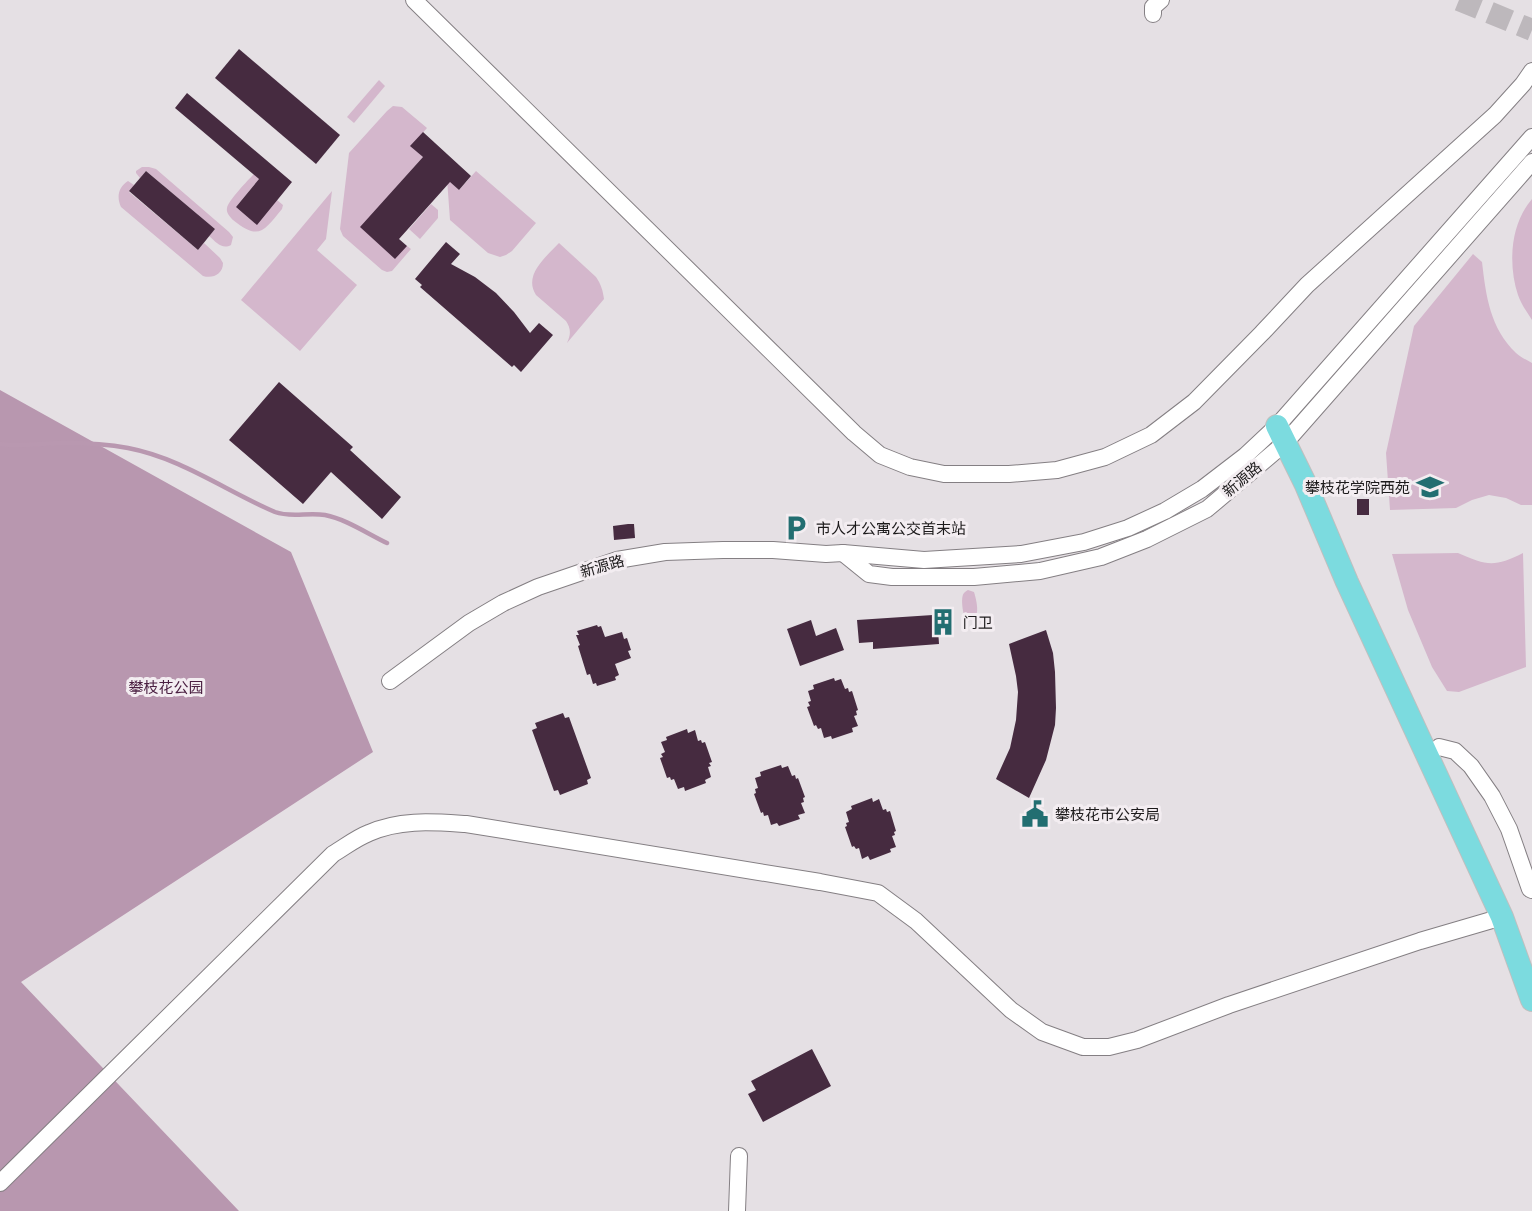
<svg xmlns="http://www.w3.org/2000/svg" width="1532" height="1211" viewBox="0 0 1532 1211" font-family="'PT Sans','Noto Sans SC',sans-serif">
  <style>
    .green { fill: #d4b7cc }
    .forest { fill: #b897af }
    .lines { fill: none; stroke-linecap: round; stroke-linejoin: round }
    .stream { stroke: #b998b0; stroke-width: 4.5 }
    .building { fill: #462b40 }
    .major-tunnel { stroke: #bdb8bc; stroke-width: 22; stroke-dasharray: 22 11; stroke-linecap: butt }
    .minor-casing { stroke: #847f83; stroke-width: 18 }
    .major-casing { stroke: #bfbfbf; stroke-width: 24 }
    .minor { stroke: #fff; stroke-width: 16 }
    .major { stroke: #7cdbdf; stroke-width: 22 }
    .labels { text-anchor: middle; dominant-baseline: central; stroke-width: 6; stroke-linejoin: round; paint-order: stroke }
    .street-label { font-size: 15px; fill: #1c1a1b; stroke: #f3edf1 }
    .poi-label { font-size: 15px; fill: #1c1a1b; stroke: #f3edf1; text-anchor: start }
    .park-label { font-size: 15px; fill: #4b2042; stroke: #f3edf1 }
  </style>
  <rect width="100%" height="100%" fill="#e5e0e4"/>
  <g class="green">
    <path d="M379 80 385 86 354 123 347 117Z"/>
    <path d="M393 106 402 107 427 128 411 146 423 157 361 227 407 246 411 249 392 271 387 272 382 270 343 236 340 229 349 153 387 111Z"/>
    <path d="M142 167H149L156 169 229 232 233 237 231 245C222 250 216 242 209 236L215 229 146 171 140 178 136 173V171Z"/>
    <path d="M476 171 536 223 512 251 506 255 500 257 488 253 450 220 447 179 459 190Z"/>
    <path d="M254 174 259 179 236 207 277 200 283 205 282 209C264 231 259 241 233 220 230 217 226 213 227 208 228 201 248 180 254 174Z"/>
    <path d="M128 181 134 185 129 192 198 250 204 243 220 258 223 263C223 274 213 279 203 276L121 207C116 196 119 187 128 181Z"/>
    <path d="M332 191 326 239 317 250 357 285 300 351 241 300Z"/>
    <path d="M1532 199V320C1527 312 1521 304 1518 295 1508 265 1510 224 1532 199Z"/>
    <path d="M431 204 438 210V218L420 239 409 229Z"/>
    <path d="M559 243 596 277C601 284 603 291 604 299L567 343C571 334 571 329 566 321L536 295C523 275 546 257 559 243Z"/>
    <path d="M1473 254 1482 262C1486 296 1490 328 1516 353 1520 357 1527 360 1532 363V505H1521L1506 498 1489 495 1472 500 1456 508 1390 510 1386 453 1414 326Z"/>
    <path d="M1458 553C1487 566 1495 567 1523 553L1526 667 1459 692 1447 691 1432 667 1408 610 1392 554Z"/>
    <path d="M968 590 974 592C977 602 982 623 966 620 963 616 960 597 964 593 965 592 966 591 968 590Z"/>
  </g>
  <path class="forest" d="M0 390 291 552 373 752 21 982 239 1211H0Z"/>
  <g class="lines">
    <path class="stream" d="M0 444C21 447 43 443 64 443 85 443 107 444 128 448 181 458 226 491 275 512 291 518 308 512 325 515 346 519 368 534 387 543"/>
  </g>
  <g class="building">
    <path d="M239 49 340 135 316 164 215 78Z"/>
    <path d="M187 93 292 182 257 225 236 207 259 179 175 108Z"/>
    <path d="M423 132 471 176 459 190 450 182 399 239 407 246 395 259 360 227 423 157 410 146Z"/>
    <path d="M146 171 215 229 198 250 129 191Z"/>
    <path d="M446 242 460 254 451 264 475 277 496 293 514 312 530 333 539 323 553 335 521 372 514 365 512 367 420 287 422 285 415 279Z"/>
    <path d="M279 382 353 447 350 450 401 497 382 519 331 472 303 504 229 440Z"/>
    <rect x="1357" y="499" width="12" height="16"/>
    <path d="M628 524H634L635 538 614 540 613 526Z"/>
    <path d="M948 614 949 628 938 629 939 644 873 649V642L859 643 857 620Z"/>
    <path d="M811 620 816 636 836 628 844 650 800 666 787 629Z"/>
    <path d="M597 625 598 627 601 626 605 637 622 632 624 639 627 638 631 650 628 651 631 658 615 664 619 675 615 677 616 680 597 686 596 683 593 684 590 674 587 675 578 646 580 645 576 635H579L577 631Z"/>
    <path d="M1046 630 1053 653 1055 672 1056 708 1055 725 1046 760 1029 798 996 779 1010 748 1016 720 1018 692 1016 676 1009 644Z"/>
    <path d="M834 678 835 681 841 679 845 689 848 688 849 692 852 691 858 710 856 711 857 715 854 716 858 726 852 728 853 732 832 739 831 736 824 738 821 728 818 729 816 725 814 726 807 707 810 706 808 702 811 701 808 691 814 689 813 685Z"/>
    <path d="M563 713 565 718 569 717 591 778 587 780 588 784 560 795 558 790 554 791 532 730 537 728 535 723Z"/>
    <path d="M687 729 688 733 695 730 698 741 701 740 702 743 705 742 712 762 709 763 711 766 708 767 711 777 705 780 706 783 685 791 684 787 678 789 674 779 671 780 670 777 667 778 660 758 663 757 661 754 665 752 661 742 667 740 666 737Z"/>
    <path d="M781 765 782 768 788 766 792 776 795 775 796 779 798 778 805 797 803 798 804 802 801 803 805 813 798 815 800 819 779 826 777 823 771 825 768 815 764 816 763 812 761 813 754 794 756 793 755 789 758 788 755 778 761 776 760 772Z"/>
    <path d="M872 798 873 802 879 799 883 810 886 809 887 812 890 811 896 831 894 832 895 835 892 836 896 847 890 849 891 852 870 860 868 856 862 859 859 848 856 849 854 846 852 847 845 827 847 826 846 823 849 822 846 812 852 809 851 806Z"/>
    <path d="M812 1049 831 1086 763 1122 748 1094 756 1090 751 1081Z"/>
  </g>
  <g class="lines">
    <path class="major-tunnel" d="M1459 0 1532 30"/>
    <defs>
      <g id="minor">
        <path d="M414 0 854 433 880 455 910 467 944 474H1009L1057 470 1105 457 1151 435 1194 402 1262 333 1307 285 1495 115 1523 84 1532 71"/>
        <path d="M1153 14V7L1161 0"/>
        <path d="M843 553 869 574 892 577H974L1040 571 1101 557 1147 539 1207 509 1285 443 1532 162"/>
        <path d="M390 681 469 623 503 603 538 587 617 560 665 552 723 550H773L826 554 843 553 924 560 1021 554 1084 542 1128 528 1165 511 1202 489 1245 456 1277 426 1532 137"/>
        <path d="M1439 747 1455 751 1471 766 1492 796 1509 829 1530 889 1532 890"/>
        <path d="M0 1183 333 854C345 847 356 838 369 833 400 819 433 822 466 824L820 882 878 893 916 921 1011 1010 1042 1032 1083 1047H1109L1137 1040 1229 1005 1420 941 1502 917"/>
        <path d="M737 1211 739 1156"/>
      </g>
      <path id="major" d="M1277 426 1306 485 1347 582 1502 917 1532 1000"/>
    </defs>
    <use href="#minor" class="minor-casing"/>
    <use href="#major" class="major-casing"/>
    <use href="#minor" class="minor"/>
    <use href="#major" class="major"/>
  </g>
  <defs>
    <symbol id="university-bare" viewBox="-9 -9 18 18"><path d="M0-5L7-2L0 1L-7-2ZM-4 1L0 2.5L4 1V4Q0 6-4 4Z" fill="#226e71" stroke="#f3edf1" stroke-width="2.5" paint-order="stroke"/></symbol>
    <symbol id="parking-bare" viewBox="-9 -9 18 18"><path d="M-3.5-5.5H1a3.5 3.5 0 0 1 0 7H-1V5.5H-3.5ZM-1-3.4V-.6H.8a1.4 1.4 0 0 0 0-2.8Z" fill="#226e71" stroke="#f3edf1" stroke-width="2.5" paint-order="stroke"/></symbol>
    <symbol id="building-bare" viewBox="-9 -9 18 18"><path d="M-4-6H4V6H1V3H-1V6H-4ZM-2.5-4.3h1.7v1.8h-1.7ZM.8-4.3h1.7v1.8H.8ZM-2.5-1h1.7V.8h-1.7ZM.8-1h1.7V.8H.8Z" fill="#226e71" stroke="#f3edf1" stroke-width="2.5" paint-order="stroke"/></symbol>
    <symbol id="civic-bare" viewBox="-9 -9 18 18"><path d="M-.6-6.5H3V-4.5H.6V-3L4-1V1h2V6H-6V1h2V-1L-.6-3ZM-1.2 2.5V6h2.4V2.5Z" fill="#226e71" stroke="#f3edf1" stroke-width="2.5" paint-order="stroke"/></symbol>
  </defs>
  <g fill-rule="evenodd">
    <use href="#university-bare" x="1411" y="468" width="38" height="38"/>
    <use href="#parking-bare" x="777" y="509" width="38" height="38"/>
    <use href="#building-bare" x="924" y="603" width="38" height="38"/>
    <use href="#civic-bare" x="1016" y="795" width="38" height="38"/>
  </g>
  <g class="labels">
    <g class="street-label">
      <text transform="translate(1242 479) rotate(-40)">新源路</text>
      <text transform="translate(602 566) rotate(-16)">新源路</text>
    </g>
    <g class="poi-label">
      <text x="1410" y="487" text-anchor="end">攀枝花学院西苑</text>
      <text x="816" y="528">市人才公寓公交首末站</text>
      <text x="963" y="622">门卫</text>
      <text x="1055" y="814">攀枝花市公安局</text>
    </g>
    <g class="park-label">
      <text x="166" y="687">攀枝花公园</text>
    </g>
  </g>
</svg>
